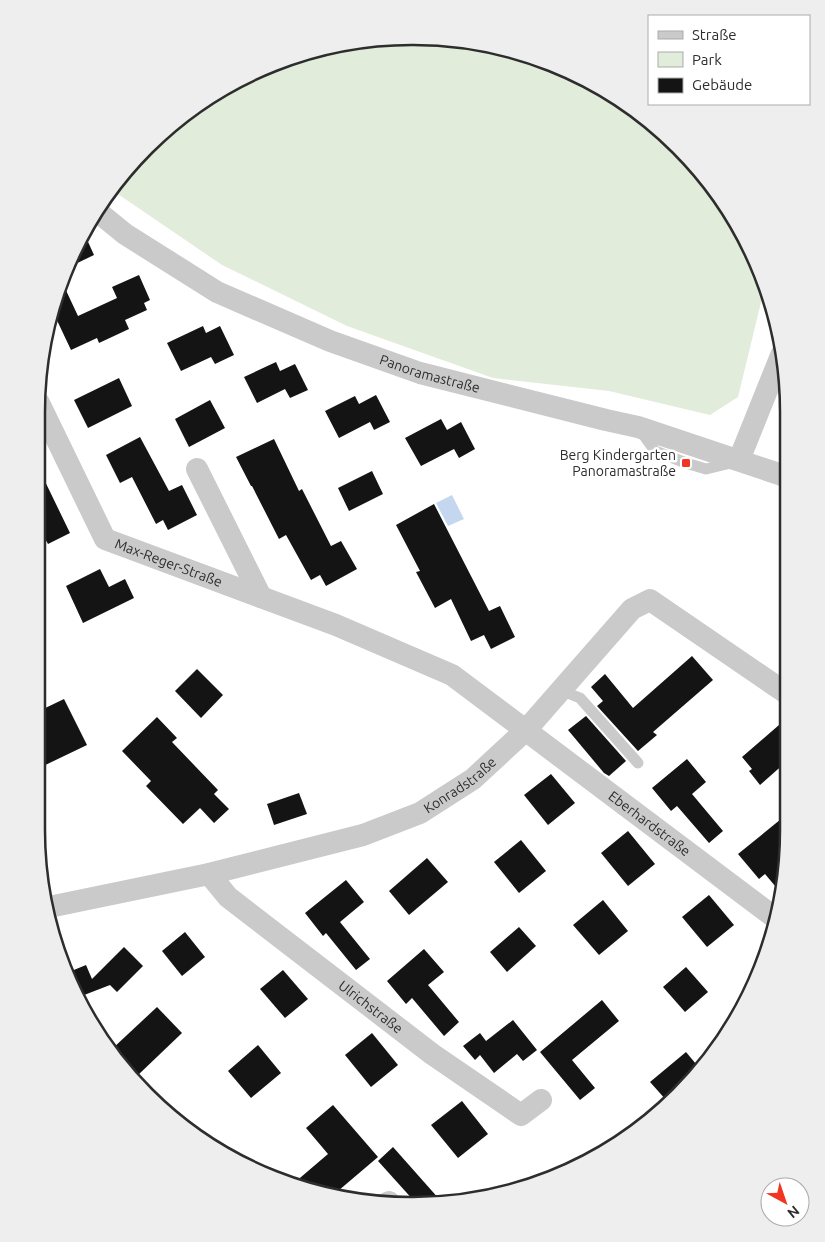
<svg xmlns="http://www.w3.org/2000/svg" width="825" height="1242" viewBox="0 0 825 1242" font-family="Ubuntu,sans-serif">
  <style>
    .green { fill: #e1ecda }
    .water { fill: #c4d7ee }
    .building { fill: #141414 }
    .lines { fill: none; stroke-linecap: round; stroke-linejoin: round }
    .lane { stroke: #cacaca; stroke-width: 11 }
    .street { stroke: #cacaca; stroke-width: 22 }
    .poi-dot { fill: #f23422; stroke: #fff; stroke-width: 2 }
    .labels { text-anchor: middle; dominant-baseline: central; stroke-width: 5; stroke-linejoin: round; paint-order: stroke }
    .street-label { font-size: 14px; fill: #2d2d2d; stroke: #fff }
    .poi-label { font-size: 14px; fill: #2d2d2d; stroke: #fff; text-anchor: end }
    .rim { fill: none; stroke: #2d2d2d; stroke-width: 2.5 }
  </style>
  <rect width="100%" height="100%" fill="#fff"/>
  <path class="green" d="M388 37 462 40 534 56 601 87 661 130 711 184 750 246 765 286 738 397 710 415 609 391 493 378 347 326 222 265 112 190 130 164 184 114 246 75 315 49Z"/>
  <path class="water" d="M452 495 464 519 448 526 436 503Z"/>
  <g class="building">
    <path d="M84 233 94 255 69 267 75 246Z"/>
    <path d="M139 275 150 300 144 303 147 310 125 320 129 329 99 343 97 338 71 350 54 314 63 284 78 316 117 298 112 287Z"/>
    <path d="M203 326 206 333 220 326 234 355 215 364 211 357 181 371 167 343Z"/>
    <path d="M276 362 280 371 295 364 308 390 290 398 285 389 257 403 244 377Z"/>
    <path d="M119 378 132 406 88 428 74 400Z"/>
    <path d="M376 395 390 422 374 430 370 422 339 438 325 411 355 396 359 404Z"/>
    <path d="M210 400 225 428 189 447 175 419Z"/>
    <path d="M441 419 447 430 461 422 475 449 459 458 454 449 421 466 405 438Z"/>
    <path d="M140 437 169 491 182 485 197 515 168 530 163 520 156 524 132 477 120 483 106 455Z"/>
    <path d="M274 439 299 491 302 489 331 546 341 541 357 569 326 586 320 575 311 580 286 535 279 539 252 486H251L236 457Z"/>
    <path d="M39 469 70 533 48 544 43 535 38 537Z"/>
    <path d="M372 471 383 494 349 511 338 488Z"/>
    <path d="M434 504 489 611 500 606 515 637 491 649 484 635 471 641 451 599 435 608 416 572 420 571 396 525Z"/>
    <path d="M100 569 109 587 125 579 134 598 83 623 66 586Z"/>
    <path d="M692 656 713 680 653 732 657 735 638 751 597 706 603 701 591 687 605 674 633 708Z"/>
    <path d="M197 669 223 695 201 718 175 691Z"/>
    <path d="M64 699 87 745 37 769V712Z"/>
    <path d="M586 716 626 761 609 776 604 773 568 730Z"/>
    <path d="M157 717 177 738 172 742 218 790 214 794 229 809 214 823 200 808 183 824 146 786 151 781 122 751Z"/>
    <path d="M779 725 786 734V762L760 785 749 771 752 769 742 757Z"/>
    <path d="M687 759 706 782 692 794 723 831 709 843 677 806 671 811 652 788Z"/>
    <path d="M551 774 575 803 548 825 524 795Z"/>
    <path d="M299 793 307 814 274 825 267 804Z"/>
    <path d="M786 815 785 879 781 893 765 874 759 879 738 854Z"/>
    <path d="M628 831 655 864 628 886 601 853Z"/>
    <path d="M521 840 546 871 519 893 494 862Z"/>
    <path d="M427 858 448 882 409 915 389 891Z"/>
    <path d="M346 880 364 902 340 922 370 959 356 970 326 933 323 936 305 913Z"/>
    <path d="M709 895 734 925 707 947 682 917Z"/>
    <path d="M603 900 628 931 599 955 573 925Z"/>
    <path d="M519 927 536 946 507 972 490 952Z"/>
    <path d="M185 932 205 957 182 976 162 951Z"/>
    <path d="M124 947 143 966 117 992 110 985 79 997 69 972 86 965 92 979Z"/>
    <path d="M424 949 444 972 428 985 459 1022 444 1036 412 998 406 1004 387 981Z"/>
    <path d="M686 967 708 992 685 1012 663 987Z"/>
    <path d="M283 970 308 999 285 1018 260 989Z"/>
    <path d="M602 1000 619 1021 572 1060 595 1088 580 1100 540 1052Z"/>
    <path d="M157 1007 182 1033 137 1076 112 1049Z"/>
    <path d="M513 1020 537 1050 523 1061 517 1054 494 1073 480 1055 475 1060 463 1046 480 1033 486 1041Z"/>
    <path d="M372 1033 398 1065 371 1087 345 1055Z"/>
    <path d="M258 1045 281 1073 251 1098 228 1071Z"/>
    <path d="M686 1052 701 1070 695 1078 667 1101 650 1082Z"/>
    <path d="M462 1101 488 1134 458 1158 431 1125Z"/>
    <path d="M333 1105 378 1157 338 1191 334 1192 294 1183 328 1154 306 1128Z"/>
    <path d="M393 1147 440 1200 415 1202 378 1161Z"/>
  </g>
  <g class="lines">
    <g class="lane">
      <path d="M640 430 655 451 686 463 706 469 735 462"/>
      <path d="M560 690 580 698 638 763"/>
    </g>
    <g class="street">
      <path id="s1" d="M98 212 125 234 217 292 330 341 420 373 606 420 638 427 788 477"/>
      <path id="s2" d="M39 403 105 539 336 625 452 675 774 917"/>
      <path d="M739 460 782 353"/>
      <path d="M197 469 261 597"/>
      <path id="s3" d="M209 874 228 897 432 1054 521 1115 541 1100"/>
      <path id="s4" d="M49 907 209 874 363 835 420 813 473 779 526 730 632 609 650 600 786 693"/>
      <path d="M386 1204 389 1202"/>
    </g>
  </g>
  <rect class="poi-dot" x="681" y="458" width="10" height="10" rx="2.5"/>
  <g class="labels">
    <g class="street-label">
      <text stroke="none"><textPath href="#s1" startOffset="372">Panoramastraße</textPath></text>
      <text stroke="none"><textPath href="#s2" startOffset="219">Max-Reger-Straße</textPath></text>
      <text stroke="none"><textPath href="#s4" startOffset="432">Konradstraße</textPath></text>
      <text stroke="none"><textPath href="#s2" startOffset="771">Eberhardstraße</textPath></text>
      <text stroke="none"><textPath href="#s3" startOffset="210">Ulrichstraße</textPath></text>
    </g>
    <g class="poi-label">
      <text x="676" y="455">Berg Kindergarten<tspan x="676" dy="16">Panoramastraße</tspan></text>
    </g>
  </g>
  <path d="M0 0H825V1242H0ZM412 45H413A367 367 0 0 1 780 412V830A367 367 0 0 1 413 1197H412A367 367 0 0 1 45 830V412A367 367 0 0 1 412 45Z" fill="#eee" fill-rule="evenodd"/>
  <path class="rim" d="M412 45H413A367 367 0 0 1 780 412V830A367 367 0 0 1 413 1197H412A367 367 0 0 1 45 830V412A367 367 0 0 1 412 45Z"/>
  <rect x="648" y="15" width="162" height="90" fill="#ffffff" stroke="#ababab"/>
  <rect x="658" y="31" width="25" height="8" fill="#cacaca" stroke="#ababab"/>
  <text x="692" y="40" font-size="15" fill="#2d2d2d">Straße</text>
  <rect x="658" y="52" width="25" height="15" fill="#e1ecda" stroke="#ababab"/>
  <text x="692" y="65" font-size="15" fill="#2d2d2d">Park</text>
  <rect x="658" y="78" width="25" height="15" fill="#141414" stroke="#ababab"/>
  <text x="692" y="90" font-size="15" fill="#2d2d2d">Gebäude</text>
  <g transform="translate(785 1202) rotate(140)"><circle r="24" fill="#ffffff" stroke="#ababab"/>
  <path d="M0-4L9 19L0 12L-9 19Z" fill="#f23422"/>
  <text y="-8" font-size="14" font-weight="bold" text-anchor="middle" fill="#2d2d2d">N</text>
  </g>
</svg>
